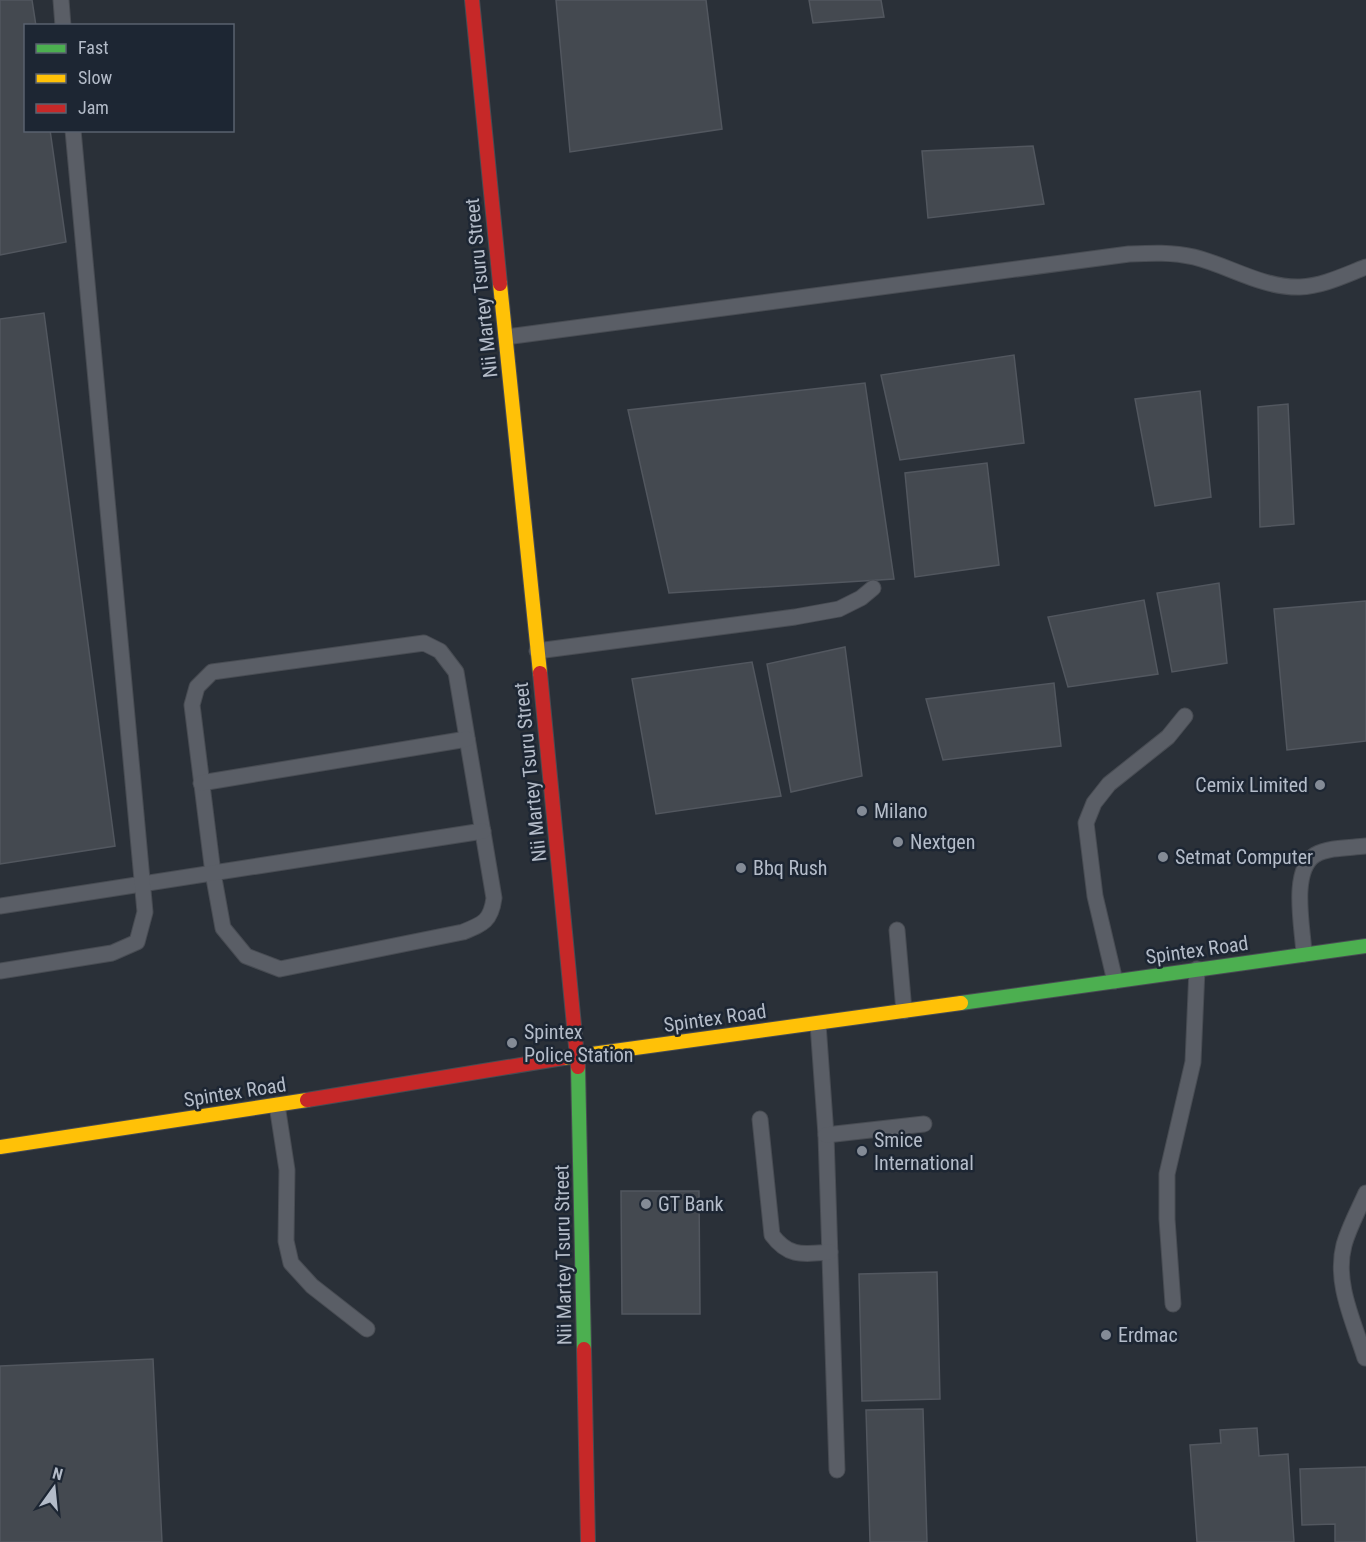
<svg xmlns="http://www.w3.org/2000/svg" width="1366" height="1542" viewBox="0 0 1366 1542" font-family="'Roboto Condensed',sans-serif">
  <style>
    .building { fill: #444950; stroke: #52575f; stroke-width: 1.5 }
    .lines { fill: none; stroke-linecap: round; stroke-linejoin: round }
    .lane-casing { stroke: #484c53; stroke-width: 17 }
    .fast-casing { stroke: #484c53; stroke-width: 16 }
    .slow-casing { stroke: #484c53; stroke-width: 16 }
    .jam-casing { stroke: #484c53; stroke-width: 16 }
    .lane { stroke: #5a5e66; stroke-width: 15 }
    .fast { stroke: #4caf50; stroke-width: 14 }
    .slow { stroke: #ffc107; stroke-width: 14 }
    .jam { stroke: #c62828; stroke-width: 14 }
    .poi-dot { fill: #848b96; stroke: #1d2633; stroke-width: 2 }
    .labels { text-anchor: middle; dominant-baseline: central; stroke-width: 5; stroke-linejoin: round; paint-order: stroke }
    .street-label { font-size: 20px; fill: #b4bcc9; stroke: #1d2633 }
    .poi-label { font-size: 20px; fill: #b4bcc9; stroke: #1d2633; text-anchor: start }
  </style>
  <rect width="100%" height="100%" fill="#2a3038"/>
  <g class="building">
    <path d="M0 0H32L36 26H26V130H50L66 242 0 255Z"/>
    <path d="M556 0H706L722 129 570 152Z"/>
    <path d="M809 0H881L884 17 813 23Z"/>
    <path d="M1033 146 1044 204 928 218 922 151Z"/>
    <path d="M44 313 115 846 0 864V319Z"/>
    <path d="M1014 355 1024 443 900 460 881 375Z"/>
    <path d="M865 383 894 579 669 593 628 410Z"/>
    <path d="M1200 391 1211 497 1155 506 1135 399Z"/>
    <path d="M1288 404 1294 524 1260 527 1258 407Z"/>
    <path d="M987 463 999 565 915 577 905 473Z"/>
    <path d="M1219 583 1227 663 1172 672 1157 593Z"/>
    <path d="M1144 600 1158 674 1068 687 1048 617Z"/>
    <path d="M1366 601V741L1287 750 1274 609Z"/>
    <path d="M845 647 862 776 791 792 767 664Z"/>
    <path d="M752 662 781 796 656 814 632 679Z"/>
    <path d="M1054 683 1061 746 943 760 926 699Z"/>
    <path d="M621 1191H699L700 1314H622Z"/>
    <path d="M937 1272 940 1399 862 1401 859 1274Z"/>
    <path d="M153 1359 162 1542H0V1366Z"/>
    <path d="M923 1409 927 1542H870L866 1410Z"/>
    <path d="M1257 1428 1259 1456 1288 1454 1294 1542H1197L1190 1445 1221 1443 1220 1430Z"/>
    <path d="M1366 1467V1542H1335V1524L1302 1525 1300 1469Z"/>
  </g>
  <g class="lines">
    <defs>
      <g id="lane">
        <path d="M61 0 63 26"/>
        <path d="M506 337 1129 254C1151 253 1172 252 1194 257 1230 266 1262 288 1300 287 1323 286 1345 275 1366 267"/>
        <path d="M424 643 440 651 456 672 494 898C491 921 483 924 463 932L280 969 246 956 223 928 213 873 192 705 197 687 212 672Z"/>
        <path d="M537 651 795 617 839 609 861 598 873 588"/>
        <path d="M201 783 467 739"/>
        <path d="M0 906 483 831"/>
        <path d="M897 930 904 1011"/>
        <path d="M1304 954C1303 929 1290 871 1315 855 1329 847 1350 848 1366 846"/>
        <path d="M0 971 112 953 137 942 145 912 73 130"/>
        <path d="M1115 981 1095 896 1086 823 1094 803 1109 784 1168 737 1185 716"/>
        <path d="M818 1024 826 1135 837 1470"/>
        <path d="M277 1105 287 1170 286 1241 291 1263 312 1286 367 1329"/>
        <path d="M760 1119 772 1235C789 1258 804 1254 830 1252"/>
        <path d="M826 1135 924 1124"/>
        <path d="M1173 1304 1167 1219V1174L1193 1062 1197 969"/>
        <path d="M1365 1358C1354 1322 1334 1283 1344 1245 1349 1227 1359 1209 1366 1193"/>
      </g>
      <g id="fast">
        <path d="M961 1003 1366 946"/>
        <path d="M578 1067 584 1349"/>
      </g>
      <g id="slow">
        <path d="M500 284 540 673"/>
        <path d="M563 1058 961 1003"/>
        <path d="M0 1147 307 1100"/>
      </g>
      <g id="jam">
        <path d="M472 0 500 284"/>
        <path d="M540 673 578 1067"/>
        <path d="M307 1100 563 1058"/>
        <path d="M584 1349 588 1542"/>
      </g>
    </defs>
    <use href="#lane" class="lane-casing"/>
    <use href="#fast" class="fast-casing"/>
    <use href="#slow" class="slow-casing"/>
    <use href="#jam" class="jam-casing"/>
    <use href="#lane" class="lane"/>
    <use href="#fast" class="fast"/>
    <use href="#slow" class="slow"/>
    <use href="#jam" class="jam"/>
  </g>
  <g class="poi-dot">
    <circle cx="1320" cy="785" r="6"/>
    <circle cx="862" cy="811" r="6"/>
    <circle cx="898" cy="842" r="6"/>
    <circle cx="1163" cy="857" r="6"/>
    <circle cx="741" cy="868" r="6"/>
    <circle cx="512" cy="1043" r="6"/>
    <circle cx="862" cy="1151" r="6"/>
    <circle cx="646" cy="1204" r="6"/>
    <circle cx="1106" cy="1335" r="6"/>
  </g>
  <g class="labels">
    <g class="street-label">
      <text transform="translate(481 288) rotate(-96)">Nii Martey Tsuru Street</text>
      <text transform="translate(530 772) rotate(-96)">Nii Martey Tsuru Street</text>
      <text transform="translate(1197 950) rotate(-8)">Spintex Road</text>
      <text transform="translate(715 1018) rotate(-8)">Spintex Road</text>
      <text transform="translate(235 1092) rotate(-9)">Spintex Road</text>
      <text transform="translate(563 1255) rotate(-91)">Nii Martey Tsuru Street</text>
    </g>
    <g class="poi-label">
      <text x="1308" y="785" text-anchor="end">Cemix Limited</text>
      <text x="874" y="811">Milano</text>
      <text x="910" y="842">Nextgen</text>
      <text x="1175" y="857">Setmat Computer</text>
      <text x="753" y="868">Bbq Rush</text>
      <text x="524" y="1032">Spintex<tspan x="524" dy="23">Police Station</tspan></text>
      <text x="874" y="1140">Smice<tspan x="874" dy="23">International</tspan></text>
      <text x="658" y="1204">GT Bank</text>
      <text x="1118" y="1335">Erdmac</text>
    </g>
  </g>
  <rect x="24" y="24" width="210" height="108" fill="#1d2633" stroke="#59626f" stroke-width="1.5"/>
  <rect x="36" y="44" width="30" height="9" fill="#4caf50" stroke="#59626f" stroke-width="1.5"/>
  <text x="78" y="54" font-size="18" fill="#b4bcc9">Fast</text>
  <rect x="36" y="74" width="30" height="9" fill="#ffc107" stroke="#59626f" stroke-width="1.5"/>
  <text x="78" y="84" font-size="18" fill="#b4bcc9">Slow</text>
  <rect x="36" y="104" width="30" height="9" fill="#c62828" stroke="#59626f" stroke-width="1.5"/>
  <text x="78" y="114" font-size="18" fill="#b4bcc9">Jam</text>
  <g transform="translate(54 1488) rotate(15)" stroke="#1d2633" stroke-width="4.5" paint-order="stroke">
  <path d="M0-4.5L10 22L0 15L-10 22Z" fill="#b4bcc9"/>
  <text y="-9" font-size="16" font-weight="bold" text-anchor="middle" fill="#b4bcc9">N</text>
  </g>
</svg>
